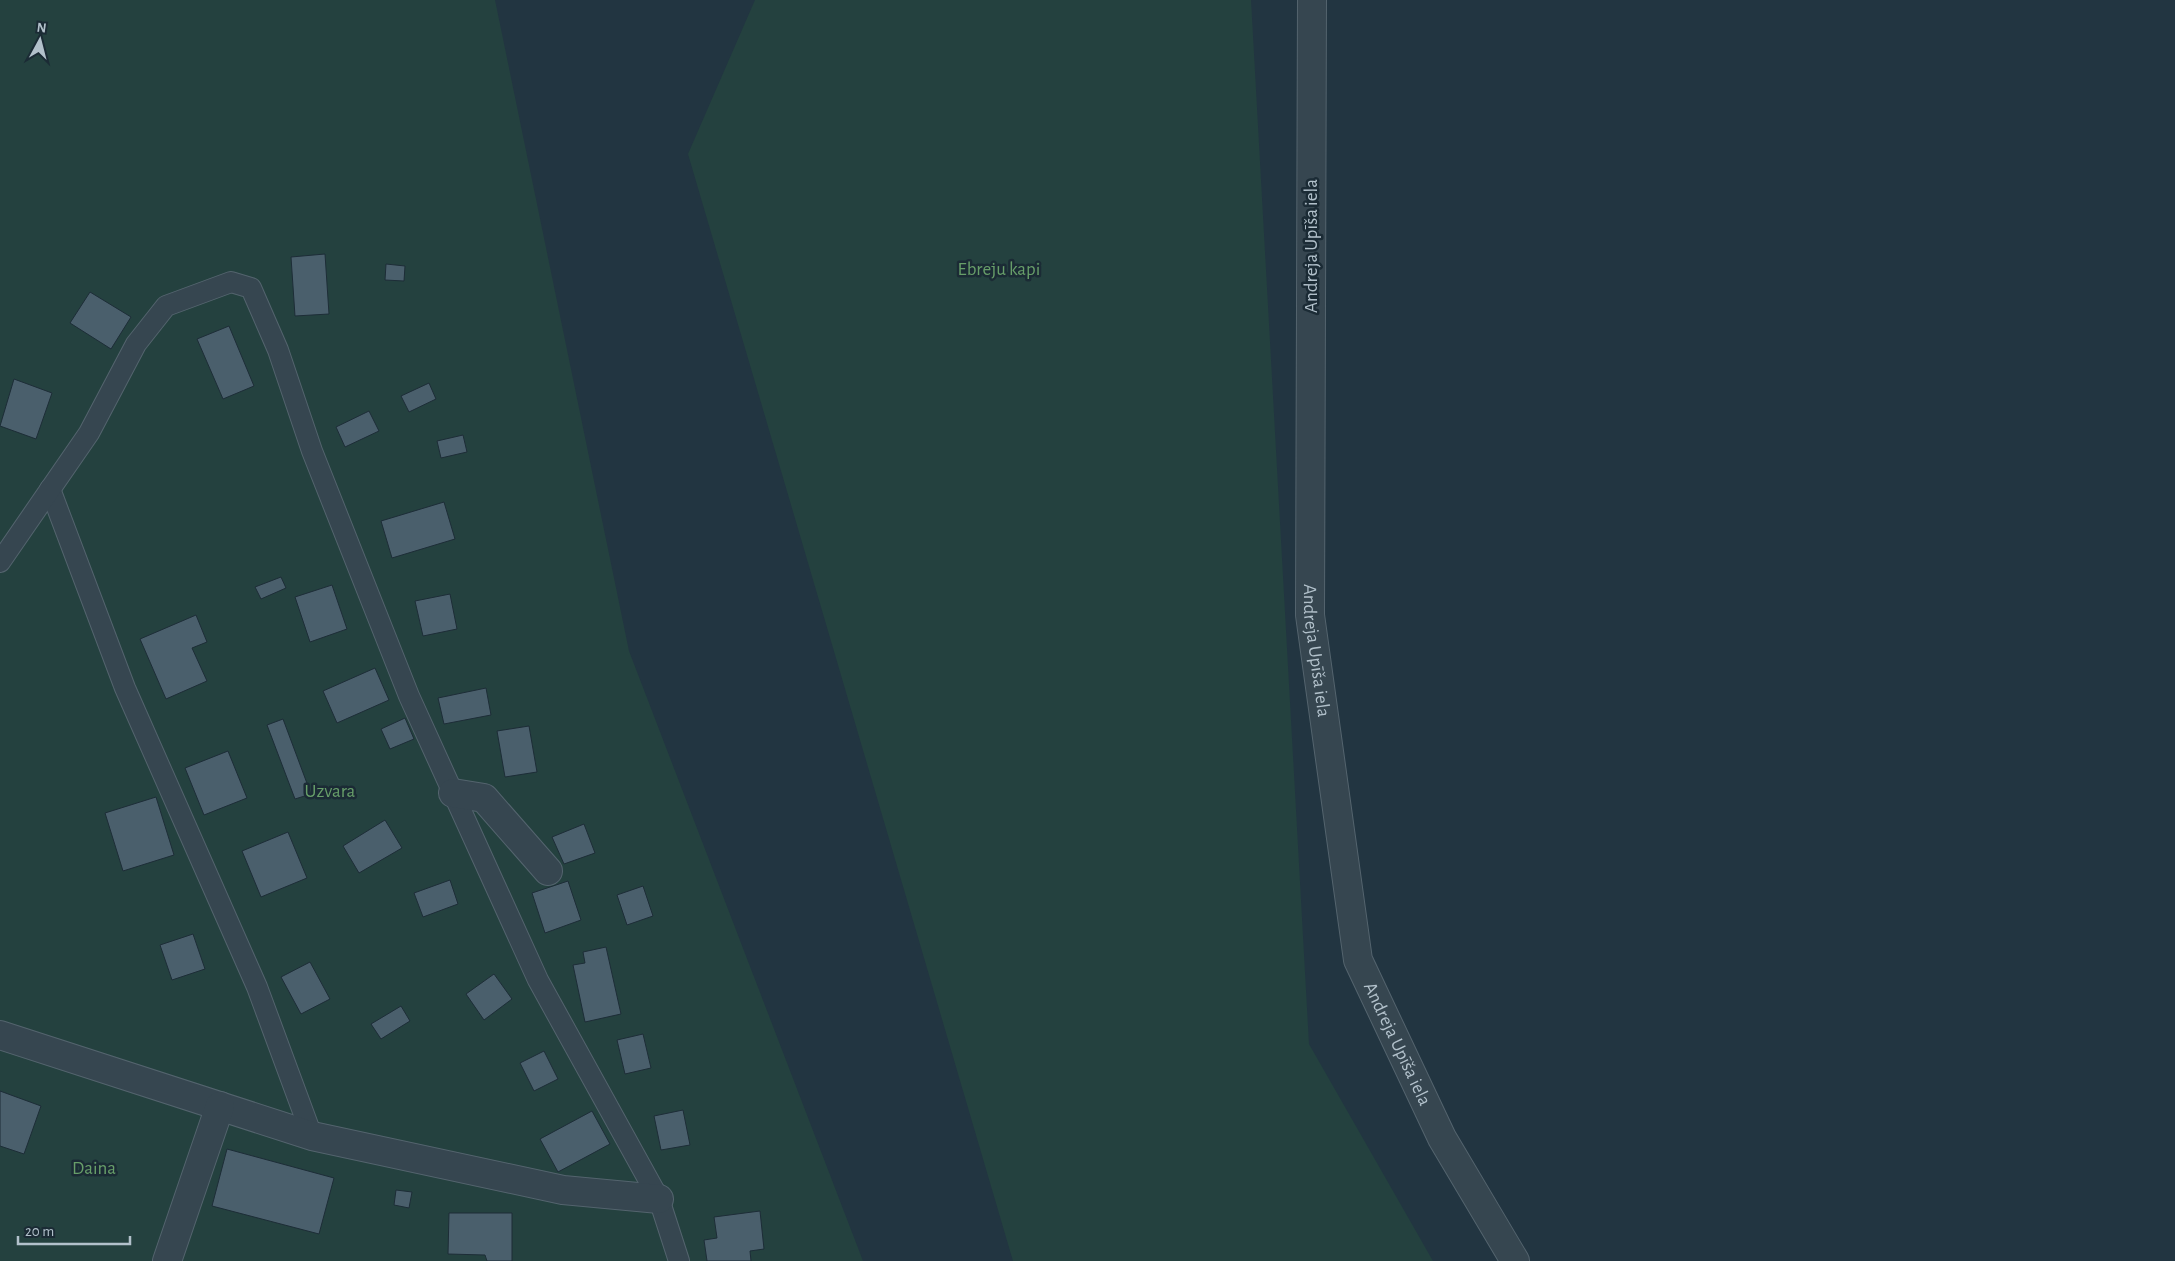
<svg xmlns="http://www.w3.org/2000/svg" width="2175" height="1261" viewBox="0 0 2175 1261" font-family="'Alegreya Sans',sans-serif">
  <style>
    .green { fill: #24413f }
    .building { fill: #4a5f6c; stroke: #1d2d37 }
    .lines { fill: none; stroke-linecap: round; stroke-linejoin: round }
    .lane-casing { stroke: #54646e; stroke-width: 22 }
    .street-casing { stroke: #54646e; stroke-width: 30 }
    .lane { stroke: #364650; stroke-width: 20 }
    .street { stroke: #364650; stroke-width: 28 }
    .labels { text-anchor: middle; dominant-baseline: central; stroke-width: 5; stroke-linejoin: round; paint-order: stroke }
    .street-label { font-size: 19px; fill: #b2c1cb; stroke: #1b2b35 }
    .park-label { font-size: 19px; fill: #679e69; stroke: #1b2b35 }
  </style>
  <rect width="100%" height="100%" fill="#223541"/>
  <g class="green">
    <path d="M0 0H495L629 651 863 1261H0Z"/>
    <path d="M755 0H1251L1309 1044 1433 1261H1013L688 154Z"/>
  </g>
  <g class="building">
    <path d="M325 254 329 314 295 316 291 257Z"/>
    <path d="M386 264 405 266 404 281 385 280Z"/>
    <path d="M90 292 131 317 111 349 70 323Z"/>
    <path d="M229 326 254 386 223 399 197 339Z"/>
    <path d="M14 379 52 393 36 439 0 426Z"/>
    <path d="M429 383 436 399 409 412 401 396Z"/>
    <path d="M369 411 379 431 345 447 336 427Z"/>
    <path d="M463 435 467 452 441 458 437 441Z"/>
    <path d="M444 502 455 539 392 558 381 521Z"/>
    <path d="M281 577 286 588 261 599 255 587Z"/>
    <path d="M332 585 347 629 310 642 295 597Z"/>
    <path d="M450 594 457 629 423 636 415 601Z"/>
    <path d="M196 615 207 642 192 648 207 681 166 699 140 639Z"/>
    <path d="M375 668 389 700 337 723 323 691Z"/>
    <path d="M486 688 491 715 444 724 438 698Z"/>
    <path d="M405 718 414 739 390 749 381 729Z"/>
    <path d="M283 719 311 794 295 799 267 725Z"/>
    <path d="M529 726 537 772 505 777 497 731Z"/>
    <path d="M228 751 247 798 204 815 185 768Z"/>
    <path d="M156 797 174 855 123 871 105 813Z"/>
    <path d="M385 820 402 848 359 873 343 846Z"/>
    <path d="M584 824 595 853 564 864 552 837Z"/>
    <path d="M288 832 307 878 261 897 242 851Z"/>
    <path d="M450 880 458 904 423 917 414 893Z"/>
    <path d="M568 881 581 920 545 933 532 893Z"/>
    <path d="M643 886 653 916 627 925 617 895Z"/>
    <path d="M193 934 205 969 172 980 160 945Z"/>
    <path d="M606 947 621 1014 585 1022 573 965 585 963 583 952Z"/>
    <path d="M310 962 330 999 301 1014 281 977Z"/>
    <path d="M494 974 512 999 484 1020 466 994Z"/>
    <path d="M401 1006 410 1021 381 1039 371 1024Z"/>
    <path d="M643 1034 651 1068 625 1074 617 1040Z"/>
    <path d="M544 1051 558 1079 534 1091 520 1063Z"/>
    <path d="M0 1091 41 1106 24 1154 0 1146Z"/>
    <path d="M683 1110 690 1145 661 1150 654 1116Z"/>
    <path d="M592 1111 610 1144 558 1172 540 1139Z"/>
    <path d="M227 1149 334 1178 319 1234 212 1206Z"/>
    <path d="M396 1190 412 1192 409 1208 394 1205Z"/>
    <path d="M760 1211 764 1249 750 1251 751 1261H707L704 1240 717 1238 714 1217Z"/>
    <path d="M449 1213H512V1261H487L485 1255 448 1254Z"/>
  </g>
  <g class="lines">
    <defs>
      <g id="lane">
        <path d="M50 489 125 688 257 987 312 1136"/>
        <path d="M0 562 89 433 136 344 166 306 231 282 251 288 278 350 312 451 409 696 538 980 659 1199 679 1261"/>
      </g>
      <g id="street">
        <path id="s1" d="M1312 0 1310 615 1358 960 1442 1138 1515 1261"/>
        <path d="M453 793 484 798 548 871"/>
        <path d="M0 1035 312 1136 563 1190 659 1199"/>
        <path d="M167 1261 220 1106"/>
      </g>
    </defs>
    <use href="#lane" class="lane-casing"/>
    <use href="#street" class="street-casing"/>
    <use href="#lane" class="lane"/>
    <use href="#street" class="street"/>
  </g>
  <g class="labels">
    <g class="street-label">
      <text transform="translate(1311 246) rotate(-90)">Andreja Upīša iela</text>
      <text stroke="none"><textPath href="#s1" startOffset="651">Andreja Upīša iela</textPath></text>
      <text stroke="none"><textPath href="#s1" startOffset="1056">Andreja Upīša iela</textPath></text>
    </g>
    <g class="park-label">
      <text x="999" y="269">Ebreju kapi</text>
      <text x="330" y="791">Uzvara</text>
      <text x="94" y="1168">Daina</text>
    </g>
  </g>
  <g transform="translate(40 40) rotate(7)" stroke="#1b2b35" stroke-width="4" paint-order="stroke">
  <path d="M0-4L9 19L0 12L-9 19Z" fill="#b2c1cb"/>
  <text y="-8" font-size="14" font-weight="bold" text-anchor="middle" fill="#b2c1cb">N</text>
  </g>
  <path d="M18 1236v8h112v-8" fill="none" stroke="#b2c1cb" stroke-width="2.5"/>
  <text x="25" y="1236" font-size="15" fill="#b2c1cb" stroke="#1b2b35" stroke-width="4" paint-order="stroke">20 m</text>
</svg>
